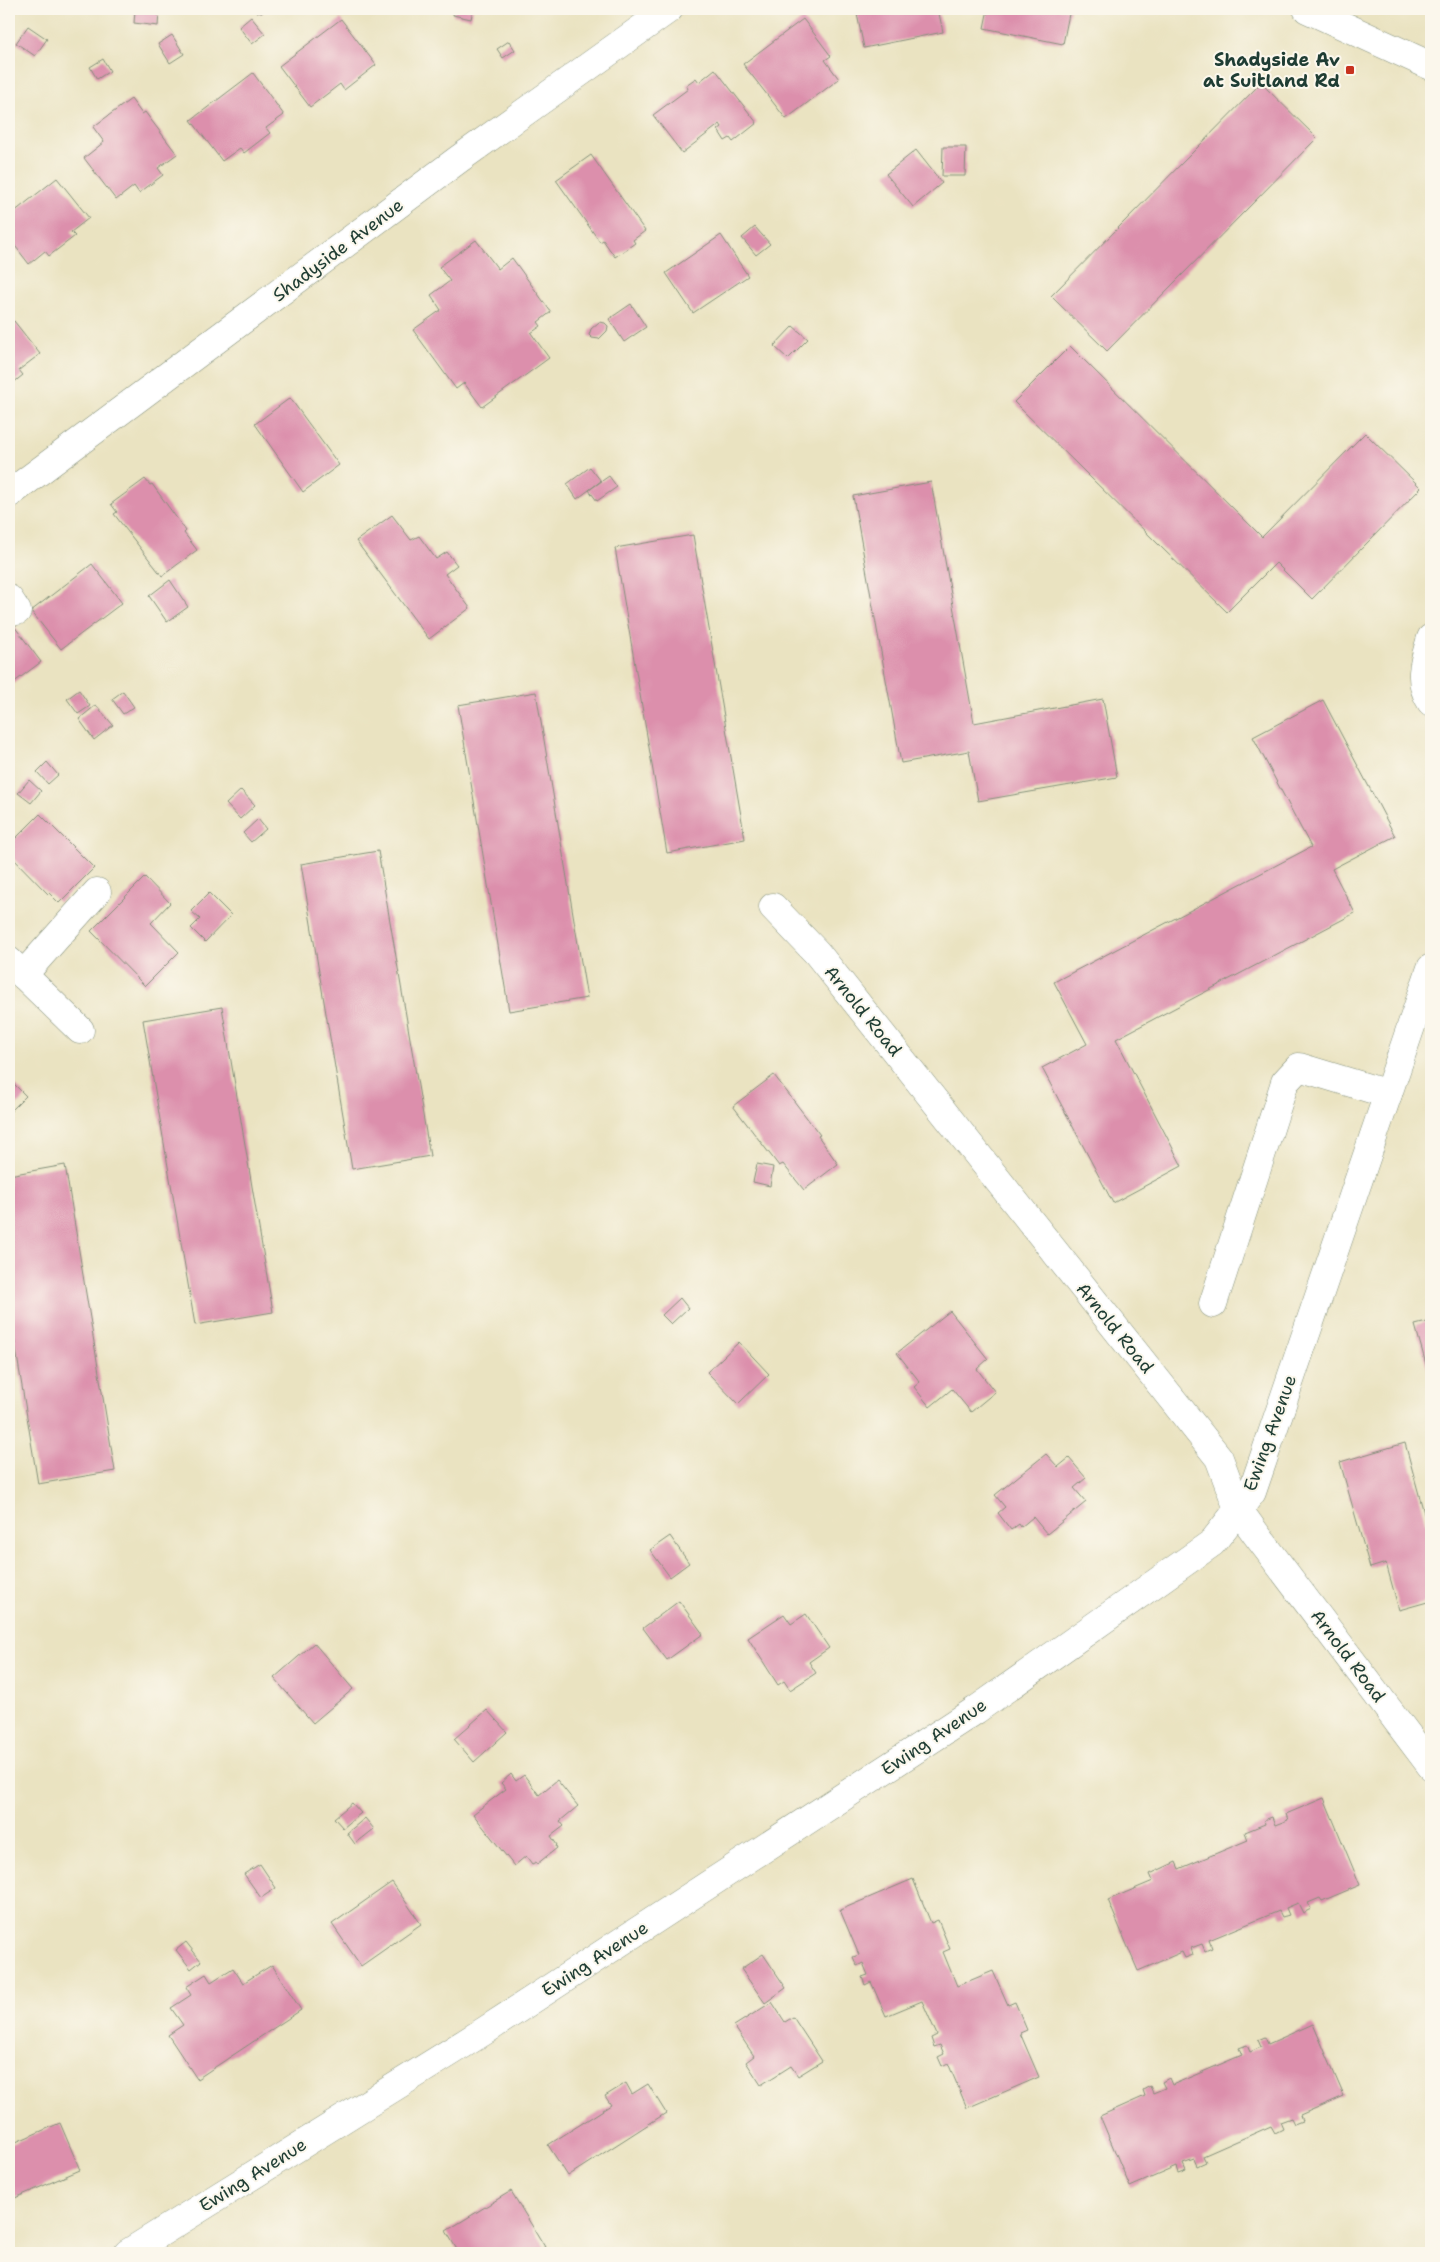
<svg xmlns="http://www.w3.org/2000/svg" width="1440" height="2262" viewBox="0 0 1440 2262" font-family="'Shantell Sans',sans-serif">
  <style>
    .building { fill: #dc8fac }
    .lines { fill: none; stroke-linecap: round; stroke-linejoin: round }
    .minor-casing { stroke: #84907a; stroke-width: 29 }
    .minor { stroke: #fff; stroke-width: 28 }
    .poi-dot { fill: #c8321e; stroke: #fbf7ec; stroke-width: 2 }
    .labels { text-anchor: middle; dominant-baseline: central; stroke-width: 4; stroke-linejoin: round; paint-order: stroke }
    .poi-label { font-size: 18px; font-weight: bold; fill: #1f3d34; stroke: #fbf7ec; text-anchor: end }
    .street-label { font-size: 18px; fill: #1f3d34; stroke: #fbf7ec }
  </style>
  <rect width="100%" height="100%" fill="#fbf7ec"/>
  <filter id="ink" filterUnits="userSpaceOnUse"><feTurbulence type="fractalNoise" baseFrequency=".02" numOctaves="2"/><feDisplacementMap in="SourceGraphic" scale="10" xChannelSelector="R" yChannelSelector="G"/><feConvolveMatrix kernelMatrix="1 2 1 2 8 2 1 2 1" color-interpolation-filters="sRGB"/></filter>
  <filter id="wash" filterUnits="userSpaceOnUse"><feTurbulence type="fractalNoise" baseFrequency=".0096" numOctaves="4" result="noise"/><feDisplacementMap in="SourceGraphic" scale="20" xChannelSelector="R" yChannelSelector="G"/><feGaussianBlur stdDeviation="1.12" result="paint"/><feColorMatrix in="noise" values="0 0 0 0 0 0 0 0 0 0 0 0 0 0 0 0 0 1.4 0 .05"/><feComposite in="paint" operator="in"/></filter>
  <g filter="url(#wash)">
    <rect width="100%" height="100%" fill="#eae3c1"/>
    <g id="blocks">
      <g class="building">
        <path d="M244 9H263L262 13Z"/>
        <path d="M454 9H473L471 19 453 15Z"/>
        <path d="M856 9H938L943 32 864 48Z"/>
        <path d="M988 9H1070L1063 44 984 28Z"/>
        <path d="M135 10 159 12 158 26 134 23Z"/>
        <path d="M251 17 265 34 252 44 239 27Z"/>
        <path d="M341 19 376 65 344 90 340 84 310 107 279 66Z"/>
        <path d="M803 19 831 56 825 60 839 79 786 119 743 64Z"/>
        <path d="M28 26 47 39 35 56 16 43Z"/>
        <path d="M172 35 184 54 170 63 158 44Z"/>
        <path d="M509 41 515 50 503 58 497 49Z"/>
        <path d="M103 59 110 71 97 79 90 67Z"/>
        <path d="M715 69 757 123 733 142 730 138 725 141 718 130 722 127 720 124 682 153 653 115 688 89 686 85 696 78 699 82Z"/>
        <path d="M253 73 284 115 266 128 270 133 244 153 240 148 222 161 191 120Z"/>
        <path d="M1261 83 1317 138 1107 351 1051 296Z"/>
        <path d="M131 99 142 114 145 112 177 154 158 168 163 175 139 193 134 186 116 200 84 158 104 142 93 127Z"/>
        <path d="M943 147H966L965 176H942Z"/>
        <path d="M916 150 942 183 913 207 886 174Z"/>
        <path d="M591 155 645 231 633 240 635 243 615 257 603 240 600 242 556 180Z"/>
        <path d="M57 178 89 218 71 232 75 236 49 256 45 251 29 264 9 238V216Z"/>
        <path d="M755 227 770 244 756 255 742 238Z"/>
        <path d="M721 235 748 276 693 313 666 273Z"/>
        <path d="M476 240 498 269 512 258 551 312 538 322 541 326 531 333 549 358 482 407 464 383 456 389 413 330 441 310 431 295 450 281 439 267Z"/>
        <path d="M631 304 646 327 624 342 609 319Z"/>
        <path d="M14 321 40 354 19 370 23 375 13 383 9 377V325Z"/>
        <path d="M599 322 605 323 608 326 607 331 599 339 592 338 589 335 591 329Z"/>
        <path d="M793 326 808 339 788 359 774 346Z"/>
        <path d="M1070 346 1262 537 1365 433 1421 488 1312 599 1276 563 1227 612 1014 402Z"/>
        <path d="M290 398 339 465 303 492 255 424Z"/>
        <path d="M590 467 601 481 577 499 567 484Z"/>
        <path d="M609 476 617 487 597 501 589 490Z"/>
        <path d="M145 479 150 485 152 484 186 531 184 533 197 550 162 576 114 514 117 512 111 504Z"/>
        <path d="M931 482 974 723 1103 699 1117 777 978 801 969 751 901 763 853 496Z"/>
        <path d="M392 515 411 540 419 536 436 559 447 552 457 565 445 574 470 608 429 639 356 541Z"/>
        <path d="M693 535 745 839 667 853 615 548Z"/>
        <path d="M92 564 122 603 61 649 31 611Z"/>
        <path d="M170 580 188 607 167 622 149 596Z"/>
        <path d="M11 622 41 662 9 686V624Z"/>
        <path d="M79 690 90 706 78 714 67 699Z"/>
        <path d="M123 691 134 707 123 714 112 699Z"/>
        <path d="M536 692 587 998 509 1011 458 705Z"/>
        <path d="M1323 700 1395 836 1332 869 1355 913 1116 1039 1182 1166 1113 1203 1042 1068 1087 1044 1054 982 1311 847 1253 737Z"/>
        <path d="M96 705 113 725 94 740 79 719Z"/>
        <path d="M47 762 58 775 48 784 37 772Z"/>
        <path d="M29 780 41 791 31 803 18 793Z"/>
        <path d="M241 790 255 805 240 819 226 804Z"/>
        <path d="M40 814 94 868 59 903 49 893 48 894 9 854V845Z"/>
        <path d="M258 819 266 829 251 842 243 833Z"/>
        <path d="M378 851 430 1156 352 1169 301 864Z"/>
        <path d="M145 877 170 903 151 923 179 952 145 986 91 931Z"/>
        <path d="M209 893 231 915 205 942 191 928 200 919 191 911Z"/>
        <path d="M222 1007 273 1312 195 1325 143 1020Z"/>
        <path d="M774 1075 820 1135 818 1136 838 1164 804 1190 783 1164 779 1166 733 1106Z"/>
        <path d="M9 1079 26 1096 9 1113Z"/>
        <path d="M757 1164 773 1167 770 1186 753 1182Z"/>
        <path d="M65 1165 115 1471 38 1484 9 1307V1175Z"/>
        <path d="M680 1298 688 1308 671 1324 662 1315Z"/>
        <path d="M950 1311 988 1359 977 1369 995 1392 971 1412 952 1389 930 1407 914 1387 920 1382 897 1353Z"/>
        <path d="M1431 1321V1382L1415 1325Z"/>
        <path d="M739 1342 769 1374 738 1404 707 1372Z"/>
        <path d="M1405 1443 1431 1539V1601L1399 1610 1386 1563 1370 1568 1340 1462Z"/>
        <path d="M1046 1454 1058 1467 1069 1458 1086 1478 1074 1488 1086 1502 1047 1534 1033 1517 1021 1527 1019 1524 1011 1530 998 1513 1005 1507 995 1495Z"/>
        <path d="M670 1536 689 1563 670 1577 650 1550Z"/>
        <path d="M679 1601 703 1634 667 1660 643 1628Z"/>
        <path d="M784 1614 791 1624 806 1614 829 1648 809 1662 816 1673 790 1690 784 1681 778 1685 748 1638Z"/>
        <path d="M314 1643 353 1689 313 1723 274 1678Z"/>
        <path d="M487 1710 507 1732 474 1762 454 1739Z"/>
        <path d="M511 1774 516 1781 524 1775 539 1795 557 1780 578 1806 560 1821 564 1826 551 1836 557 1845 556 1846 557 1848 537 1864 536 1862 532 1864 526 1856 514 1866 473 1814 506 1789 501 1783Z"/>
        <path d="M1324 1798 1360 1885 1322 1901 1320 1898 1308 1903 1311 1909 1303 1913 1298 1903 1286 1908 1289 1915 1282 1917 1279 1911 1209 1940 1212 1948 1205 1951 1202 1944 1191 1948 1193 1955 1185 1958 1182 1952 1138 1971 1108 1900 1153 1881 1150 1874 1176 1862 1179 1869 1248 1840 1245 1832 1265 1824 1264 1820 1272 1817 1275 1825 1288 1820 1286 1814Z"/>
        <path d="M352 1803 361 1813 343 1828 334 1818Z"/>
        <path d="M365 1818 374 1829 355 1844 347 1833Z"/>
        <path d="M260 1864 276 1888 261 1898 244 1874Z"/>
        <path d="M913 1879 931 1923 938 1920 950 1949 943 1952 957 1986 993 1971 1008 2005 1015 2002 1027 2030 1020 2033 1039 2077 967 2108 948 2063 942 2066 938 2057 944 2054 940 2045 934 2047 931 2038 937 2035 922 2001 886 2016 871 1982 865 1985 862 1977 868 1975 863 1963 857 1966 853 1957 859 1955 840 1910Z"/>
        <path d="M392 1882 421 1924 361 1966 332 1924Z"/>
        <path d="M186 1942 201 1961 191 1969 176 1950Z"/>
        <path d="M763 1954 786 1988 765 2003 741 1969Z"/>
        <path d="M272 1965 301 2010 197 2079 168 2035 183 2025 171 2008 191 1995 186 1987 206 1974 211 1982 233 1968 243 1983Z"/>
        <path d="M772 2002 785 2022 793 2017 822 2061 798 2076 791 2066 761 2085 746 2062 754 2056 734 2026Z"/>
        <path d="M1313 2024 1344 2096 1300 2115 1302 2121 1294 2124 1291 2118 1280 2122 1283 2129 1275 2133 1271 2126 1203 2156 1206 2162 1197 2166 1194 2159 1183 2163 1186 2170 1178 2173 1176 2167 1130 2187 1100 2116 1145 2096 1143 2090 1150 2086 1153 2093 1165 2088 1162 2082 1169 2078 1172 2085 1242 2055 1239 2048 1247 2045 1250 2052 1261 2047 1258 2040 1265 2037 1268 2044Z"/>
        <path d="M626 2083 632 2094 648 2084 666 2113 568 2176 548 2145 611 2105 605 2096Z"/>
        <path d="M60 2123 80 2170 15 2198 9 2184V2145Z"/>
        <path d="M511 2191 545 2247 535 2253H520L519 2250 514 2253H459L446 2231Z"/>
        <path d="M1022 2249 1026 2253H1016Z"/>
      </g>
    </g>
  </g>
  <g filter="url(#ink)">
    <use href="#blocks" fill-opacity="0" stroke="#84907a" stroke-width="1"/>
    <g class="lines">
      <defs>
        <g id="minor">
          <path d="M1307 9 1431 66"/>
          <path d="M9 494 459 159 669 9"/>
          <path d="M9 599 17 611"/>
          <path d="M1431 638C1424 661 1417 681 1431 702"/>
          <path d="M773 907 817 953 1219 1458 1238 1509 1256 1534 1431 1766"/>
          <path d="M9 961 80 1030"/>
          <path d="M23 975 97 892"/>
          <path d="M1213 1304 1285 1082 1299 1067 1388 1094"/>
          <path d="M128 2253 486 2030 976 1710 1212 1543 1252 1492 1431 968"/>
        </g>
      </defs>
      <use href="#minor" class="minor-casing"/>
      <use href="#minor" class="minor"/>
    </g>
  </g>
  <rect class="poi-dot" x="1345" y="65" width="10" height="10" rx="2.5"/>
  <g class="labels">
    <g class="poi-label">
      <text x="1340" y="60">Shadyside Av<tspan x="1340" dy="21">at Suitland Rd</tspan></text>
    </g>
    <g class="street-label">
      <text transform="translate(338 250) rotate(-37)">Shadyside Avenue</text>
      <text transform="translate(863 1011) rotate(51)">Arnold Road</text>
      <text transform="translate(1115 1328) rotate(51)">Arnold Road</text>
      <text transform="translate(1270 1433) rotate(-70)">Ewing Avenue</text>
      <text transform="translate(1348 1656) rotate(53)">Arnold Road</text>
      <text transform="translate(934 1737) rotate(-34)">Ewing Avenue</text>
      <text transform="translate(595 1959) rotate(-33)">Ewing Avenue</text>
      <text transform="translate(253 2175) rotate(-32)">Ewing Avenue</text>
    </g>
  </g>
  <rect width="1440" height="2262" fill="none" stroke="#fbf7ec" stroke-width="30"/>
</svg>
